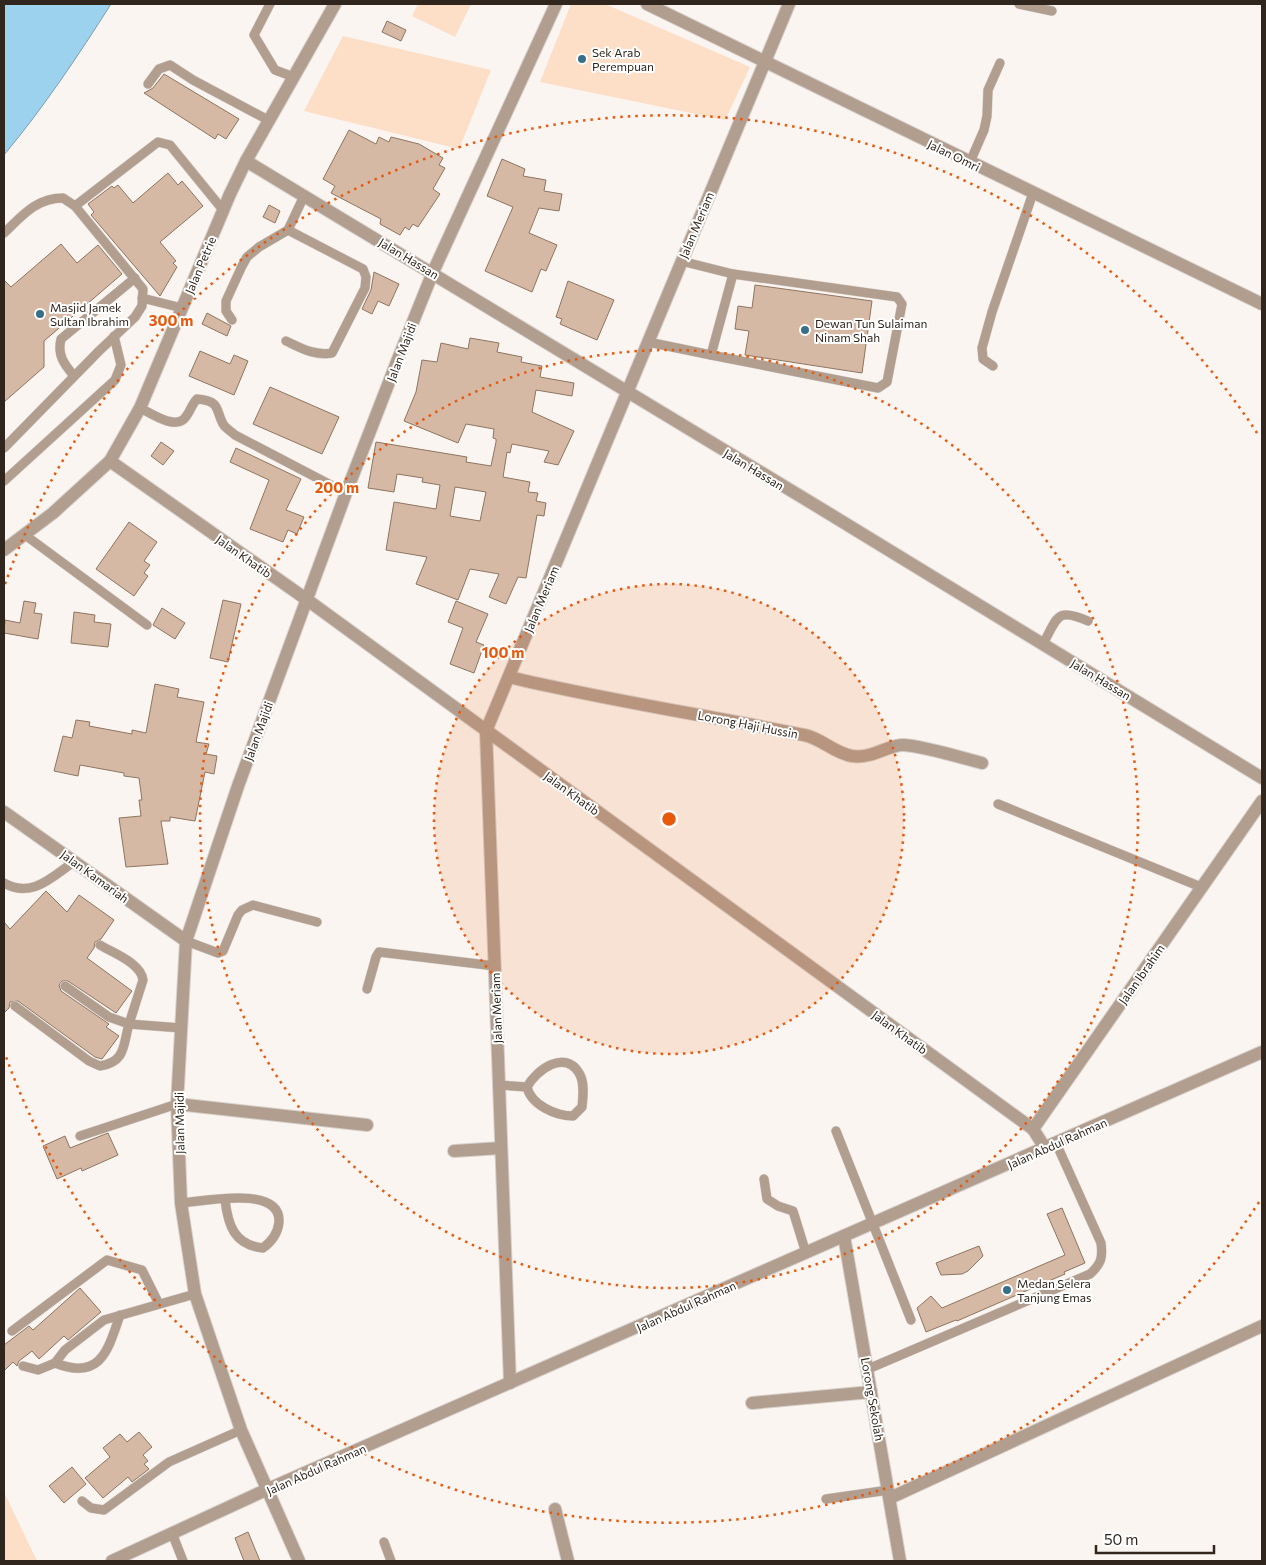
<svg xmlns="http://www.w3.org/2000/svg" width="1266" height="1565" viewBox="0 0 1266 1565" font-family="Commissioner,sans-serif">
  <style>
    .green { fill: #fddec7 }
    .water { fill: #9dd2ee; stroke: #7c9eaf }
    .building { fill: #d5b9a4; stroke: #8e7560; fill-rule: evenodd }
    .lines { fill: none; stroke-linecap: round; stroke-linejoin: round }
    .service-casing { stroke: #d6d0cb; stroke-width: 10 }
    .minor-casing { stroke: #d6d0cb; stroke-width: 14 }
    .tertiary-casing { stroke: #d6d0cb; stroke-width: 14 }
    .service { stroke: #b19e8f; stroke-width: 9 }
    .minor { stroke: #b19e8f; stroke-width: 12 }
    .tertiary { stroke: #b19e8f; stroke-width: 12 }
    .ring { fill: none; stroke: #e8590c; stroke-width: 2.5; stroke-dasharray: 2.5 5 }
    .poi-dot { fill: #376f89; stroke: #fff; stroke-width: 2 }
    .labels { text-anchor: middle; dominant-baseline: central; stroke-width: 4; stroke-linejoin: round; paint-order: stroke }
    .poi-label { font-size: 12px; fill: #30261d; stroke: #fff; text-anchor: start }
    .street-label { font-size: 12px; fill: #30261d; stroke: #fff }
    .centre { fill: #e8590c; stroke: #fff; stroke-width: 2.5 }
    .ring-label { font-size: 15px; text-anchor: middle; font-weight: bold; fill: #e8590c; stroke: #fff; stroke-width: 4; stroke-linejoin: round; paint-order: stroke }
  </style>
  <rect width="100%" height="100%" fill="#fbf5f1"/>
  <g class="green">
    <path d="M418 4H471L455 37 412 16Z"/>
    <path d="M571 4H605L750 67 725 120 540 82Z"/>
    <path d="M343 36 491 70 459 149 304 111Z"/>
    <path d="M4 1492 37 1561H4Z"/>
  </g>
  <path class="water" d="M4 4H111C78 56 44 107 4 155Z"/>
  <g class="building">
    <path d="M387 21 406 30 401 41 382 32Z"/>
    <path d="M164 74 239 119 226 139 218 134 215 139 144 93 153 88Z"/>
    <path d="M349 130 376 144 379 137 389 142 391 137 419 144 443 158 439 165 445 168 433 189 440 194 418 227 413 224 409 230 405 227 400 235 380 224 381 219 331 193 335 186 323 179Z"/>
    <path d="M502 159 525 169 523 176 546 180 544 191 562 194 559 211 539 208 529 233 557 245 546 271 541 269 532 292 485 271 513 207 487 196Z"/>
    <path d="M168 173 178 185 182 181 203 206 160 242 176 261 173 263 177 267 160 296 91 215 94 212 88 204 112 186 114 188 118 185 133 203Z"/>
    <path d="M269 205 280 211 275 223 263 217Z"/>
    <path d="M61 244 77 263 98 245 122 274 44 341V367L4 402V280L11 287Z"/>
    <path d="M374 272 399 284 389 306 378 301 372 314 362 309 371 290Z"/>
    <path d="M568 281 614 300 597 340 560 324 562 319 556 317Z"/>
    <path d="M755 285 872 301 862 373 745 355 749 331 735 329 738 306 752 308Z"/>
    <path d="M207 313 231 326 227 336 202 324Z"/>
    <path d="M470 338 499 343 497 352 522 357 521 362 542 366 540 377 574 383 572 396 536 390 532 412 574 431 558 465 544 462 549 451 512 444 510 453 507 452 503 477 530 482 528 492 538 493 536 501 546 503 544 516 537 515 526 578 518 577 506 604 489 597 499 574 470 569 458 600 416 584 427 557 386 550 394 502 436 509 440 485 422 482 423 478 397 474 394 492 368 488 376 442 467 457 466 462 491 466 496 442V439L493 438 494 429 466 424 458 443 404 421 416 392 422 360 437 362 441 343 468 349ZM455 487 486 492 480 521 450 516Z"/>
    <path d="M200 351 230 364 234 355 248 361 234 395 189 376Z"/>
    <path d="M270 387 339 417 322 454 253 424Z"/>
    <path d="M161 442 174 451 163 465 151 456Z"/>
    <path d="M236 448 301 479 286 510 304 517 297 534 288 530 283 542 250 529 269 480 230 462Z"/>
    <path d="M129 522 157 542 144 561 150 565 144 573 148 576 134 596 96 569Z"/>
    <path d="M223 600 241 604 228 662 210 658Z"/>
    <path d="M24 601 36 603 34 613 42 614 38 639 4 633 5 620 20 623Z"/>
    <path d="M456 601 488 614 476 642 484 645 474 673 450 664 463 628 448 622Z"/>
    <path d="M162 608 185 623 175 639 153 625Z"/>
    <path d="M74 612 95 615 94 622 111 624 108 647 71 643Z"/>
    <path d="M155 684 179 689 177 697 204 702 196 742 209 744 206 754 217 756 214 774 205 772 195 821 170 817V821H161L168 864 126 867 119 818 141 816 139 800H142L139 778 124 776V773L80 765 78 776 54 771 63 736 72 738 76 720 90 722 89 726 132 734V730L146 733Z"/>
    <path d="M46 891 67 912 79 895 114 920 101 939 95 942 94 948 87 958 132 991 116 1013 68 981H62L59 985 61 991 109 1024 106 1027 119 1036 102 1059 95 1057 18 1001 10 1002 9 1008 4 1013V922L10 929Z"/>
    <path d="M108 1133 118 1155 82 1171 81 1168 57 1179 43 1146 65 1136 70 1148Z"/>
    <path d="M1062 1208 1085 1263 1064 1272 1065 1274 957 1321 956 1320 926 1332 917 1308 931 1296 942 1308 1065 1255 1047 1214Z"/>
    <path d="M979 1246 983 1256 968 1271 962 1274 941 1275 936 1263Z"/>
    <path d="M80 1288 101 1312 68 1340 64 1336 39 1359 32 1351 19 1361 17 1366 13 1362 4 1371V1345L29 1326 33 1330Z"/>
    <path d="M139 1432 152 1447 143 1455 148 1461 144 1464 149 1469 132 1482 128 1477 103 1498 85 1478 110 1457 103 1448 120 1434 127 1442Z"/>
    <path d="M72 1467 86 1484 64 1503 49 1486Z"/>
    <path d="M248 1532 260 1561H244L235 1538Z"/>
  </g>
  <g class="lines">
    <defs>
      <g id="service">
        <path d="M270 4 254 35 275 70 294 77"/>
        <path d="M1019 4 1052 11"/>
        <path d="M148 84 159 69 170 65 193 80 270 121"/>
        <path d="M970 162 984 130 987 116 988 90 1000 63"/>
        <path d="M75 206 158 142 170 145 223 210"/>
        <path d="M4 233C22 216 36 198 63 198L75 206 143 289 142 306 135 317 99 351 4 448"/>
        <path d="M142 298 182 308"/>
        <path d="M232 320 226 311V301L242 266 247 257 259 247 288 230 304 196"/>
        <path d="M286 341C301 348 314 356 332 353L365 288 366 277 363 269 288 230"/>
        <path d="M648 342 711 355 733 274 681 261"/>
        <path d="M711 355 878 388 887 382 902 304 897 297 733 274"/>
        <path d="M993 366 983 359 982 348 992 312 1033 193"/>
        <path d="M74 376C64 364 57 355 61 339L135 278"/>
        <path d="M140 408C151 413 173 429 184 419 190 413 191 405 197 399 221 401 215 409 223 424 226 429 231 431 235 435L346 493"/>
        <path d="M4 481 115 380 121 365 114 336"/>
        <path d="M25 535 147 625"/>
        <path d="M1043 644C1058 617 1056 607 1088 621"/>
        <path d="M998 804 1201 887"/>
        <path d="M4 883C32 899 52 877 75 861"/>
        <path d="M186 941 218 953 223 951 238 915 242 910 253 905 317 922"/>
        <path d="M100 945C113 953 141 963 143 980L129 1024 181 1028"/>
        <path d="M367 989 376 957 379 952 495 966"/>
        <path d="M15 1006 89 1061 100 1066C126 1062 123 1045 129 1024L109 1017 65 986"/>
        <path d="M499 1085 527 1087C531 1105 556 1116 573 1116L582 1107C583 1097 585 1082 579 1073 565 1049 536 1070 527 1087"/>
        <path d="M836 1131 911 1320"/>
        <path d="M80 1136 177 1104"/>
        <path d="M764 1179 767 1199 778 1206 793 1211 806 1253"/>
        <path d="M181 1203C205 1201 281 1185 279 1222 278 1233 271 1242 263 1248 234 1245 228 1225 225 1200"/>
        <path d="M12 1331 107 1260 142 1270 159 1304"/>
        <path d="M55 1363C101 1381 108 1350 120 1315"/>
        <path d="M23 1366 38 1370 55 1363 65 1350 104 1320 195 1294"/>
        <path d="M868 1369 1090 1274C1101 1264 1103 1258 1101 1243L1056 1143"/>
        <path d="M826 1499 889 1490"/>
        <path d="M82 1501 91 1508 104 1510 169 1462 241 1430"/>
        <path d="M172 1533 183 1561"/>
        <path d="M384 1542 391 1561"/>
      </g>
      <g id="minor">
        <path d="M647 4 1262 304"/>
        <path d="M246 161C586 365 924 571 1262 778"/>
        <path d="M110 461 306 599 1033 1129"/>
        <path d="M509 677C606 700 705 715 804 735 821 738 834 753 852 756 873 759 889 744 904 745 928 747 958 757 982 763"/>
        <path d="M177 1104 367 1125"/>
        <path d="M1045 1148 1033 1129 1262 801"/>
        <path d="M454 1151 501 1148"/>
        <path d="M844 1236 900 1561"/>
        <path d="M510 1383 486 731 789 4"/>
        <path d="M752 1403 871 1392"/>
        <path d="M890 1498 1262 1326"/>
        <path d="M555 1509 568 1561"/>
        <path d="M112 1561 268 1489 1262 1052"/>
      </g>
      <g id="tertiary">
        <path d="M4 550 53 513 110 461 140 408 230 194 246 161 335 4"/>
        <path d="M4 812 186 941"/>
        <path d="M299 1561 241 1430 195 1294 181 1203 177 1104 186 941 238 786 346 493 398 359 433 272 556 4"/>
      </g>
    </defs>
    <use href="#service" class="service-casing"/>
    <use href="#minor" class="minor-casing"/>
    <use href="#tertiary" class="tertiary-casing"/>
    <use href="#service" class="service"/>
    <use href="#minor" class="minor"/>
    <use href="#tertiary" class="tertiary"/>
  </g>
  <circle cx="669" cy="819" r="235" fill="#e8590c" fill-opacity=".12"/>
  <g class="ring">
    <circle cx="669" cy="819" r="235"/>
    <circle cx="669" cy="819" r="469"/>
    <path d="M1259 1202A704 704 0 0 1 5 1054M5 584A704 704 0 0 1 1259 436"/>
  </g>
  <g class="poi-dot">
    <circle cx="582" cy="59" r="5"/>
    <circle cx="40" cy="314" r="5"/>
    <circle cx="805" cy="330" r="5"/>
    <circle cx="1007" cy="1290" r="5"/>
  </g>
  <g class="labels">
    <g class="poi-label">
      <text x="592" y="52">Sek Arab<tspan x="592" dy="14">Perempuan</tspan></text>
      <text x="50" y="307">Masjid Jamek<tspan x="50" dy="14">Sultan Ibrahim</tspan></text>
      <text x="815" y="323">Dewan Tun Sulaiman<tspan x="815" dy="14">Ninam Shah</tspan></text>
      <text x="1017" y="1283">Medan Selera<tspan x="1017" dy="14">Tanjung Emas</tspan></text>
    </g>
    <g class="street-label">
      <text transform="translate(954 155) rotate(26)">Jalan Omri</text>
      <text transform="translate(696 225) rotate(-67)">Jalan Meriam</text>
      <text transform="translate(409 258) rotate(31)">Jalan Hassan</text>
      <text transform="translate(200 265) rotate(-67)">Jalan Petrie</text>
      <text transform="translate(401 352) rotate(-69)">Jalan Majidi</text>
      <text transform="translate(754 469) rotate(31)">Jalan Hassan</text>
      <text transform="translate(244 556) rotate(35)">Jalan Khatib</text>
      <text transform="translate(541 599) rotate(-67)">Jalan Meriam</text>
      <text transform="translate(1101 679) rotate(31)">Jalan Hassan</text>
      <text transform="translate(748 724) rotate(11)">Lorong Haji Hussin</text>
      <text transform="translate(258 731) rotate(-70)">Jalan Majidi</text>
      <text transform="translate(572 793) rotate(36)">Jalan Khatib</text>
      <text transform="translate(95 876) rotate(36)">Jalan Kamariah</text>
      <text transform="translate(1141 974) rotate(-55)">Jalan Ibrahim</text>
      <text transform="translate(496 1008) rotate(-92)">Jalan Meriam</text>
      <text transform="translate(900 1032) rotate(36)">Jalan Khatib</text>
      <text transform="translate(179 1123) rotate(-91)">Jalan Majidi</text>
      <text transform="translate(1057 1143) rotate(-24)">Jalan Abdul Rahman</text>
      <text transform="translate(686 1306) rotate(-24)">Jalan Abdul Rahman</text>
      <text transform="translate(873 1399) rotate(80)">Lorong Sekolah</text>
      <text transform="translate(316 1469) rotate(-24)">Jalan Abdul Rahman</text>
    </g>
  </g>
  <circle cx="669" cy="819" r="8" class="centre"/>
  <g class="ring-label">
    <text x="171" y="326">300 m</text>
    <text x="337" y="493">200 m</text>
    <text x="503" y="658">100 m</text>
  </g>
  <rect width="1266" height="1565" fill="none" stroke="#30261d" stroke-width="10"/>
  <path d="M1096 1545v8h118v-8" fill="none" stroke="#30261d" stroke-width="2.5"/>
  <text x="1104" y="1545" font-size="15" fill="#30261d" stroke="#ffffff" stroke-width="4" paint-order="stroke">50 m</text>
</svg>
